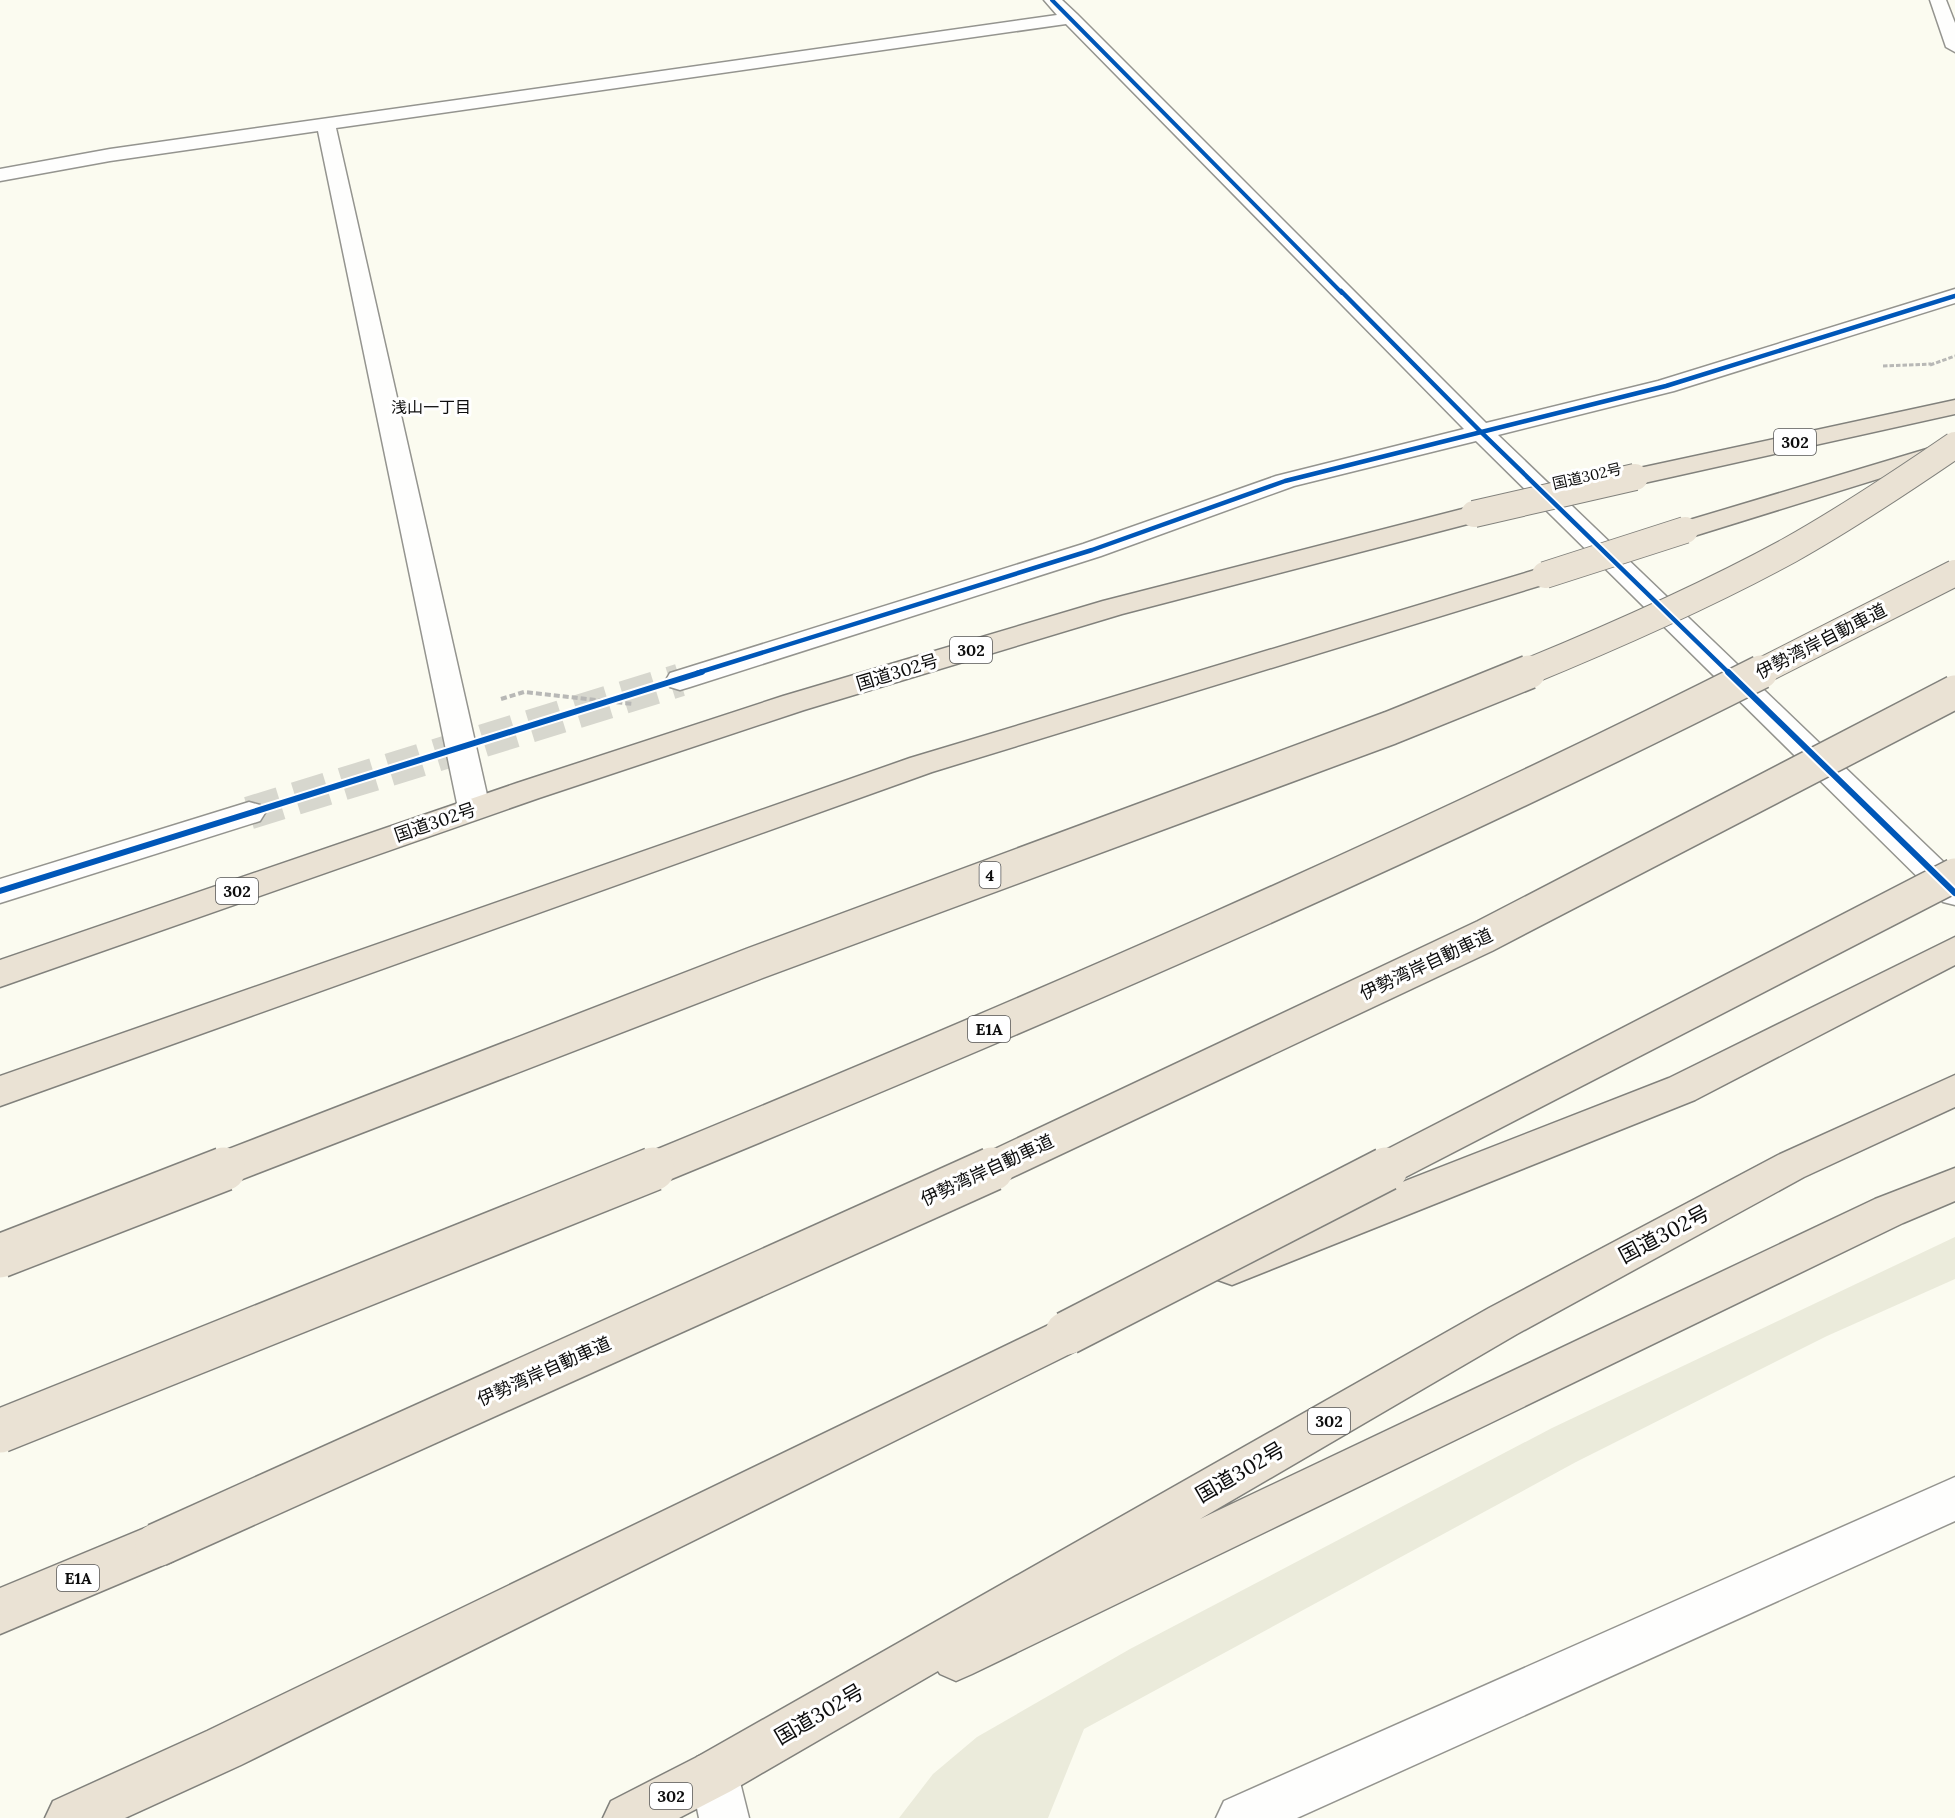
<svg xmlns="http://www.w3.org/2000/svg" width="1955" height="1818" viewBox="0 0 1955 1818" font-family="Lora,'Noto Sans JP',serif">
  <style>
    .plaza { fill: #ebebdb }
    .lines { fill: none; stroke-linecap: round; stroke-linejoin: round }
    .minor-tunnel { stroke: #d7d7ce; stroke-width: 33; stroke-dasharray: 33 16; stroke-linecap: butt }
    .minor-casing { stroke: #94948f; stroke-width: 3 }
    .highway-casing { stroke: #81817c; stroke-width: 3 }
    .path-far1 { stroke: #b8b8b6; stroke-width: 3; stroke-dasharray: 4.5 2; stroke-linecap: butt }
    .path { stroke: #b8b8b6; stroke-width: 4; stroke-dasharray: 6 3; stroke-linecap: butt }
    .minor { fill: #fefefd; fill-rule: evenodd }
    .highway { fill: #eae2d4; fill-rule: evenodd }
    .highway-bridge-far2-casing { stroke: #81817c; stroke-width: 28; stroke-linecap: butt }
    .highway-bridge-far1-casing { stroke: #81817c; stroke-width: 36; stroke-linecap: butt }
    .highway-bridge-casing { stroke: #81817c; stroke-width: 46; stroke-linecap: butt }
    .highway-bridge-far2 { stroke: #eae2d4; stroke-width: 26 }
    .highway-bridge-far1 { stroke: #eae2d4; stroke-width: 33 }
    .highway-bridge { stroke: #eae2d4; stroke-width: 43 }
    .cycleway-far2-casing { stroke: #fff; stroke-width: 6 }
    .cycleway-far1-casing { stroke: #fff; stroke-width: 8 }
    .cycleway-casing { stroke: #fff; stroke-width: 10 }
    .cycleway-far2 { stroke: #0057b8; stroke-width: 4 }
    .cycleway-far1 { stroke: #0057b8; stroke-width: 4.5 }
    .cycleway { stroke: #0057b8; stroke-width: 6 }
    .labels { text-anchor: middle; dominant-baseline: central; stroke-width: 6; stroke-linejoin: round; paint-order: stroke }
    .far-street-label { font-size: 15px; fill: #0d0d0d; stroke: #fff }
    .far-neighbourhood-label { font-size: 16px; fill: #0d0d0d; stroke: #fff }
    .shield { fill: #fff; stroke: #565656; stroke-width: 1.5 }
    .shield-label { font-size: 16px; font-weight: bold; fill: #0d0d0d }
    .street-label { font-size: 18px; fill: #0d0d0d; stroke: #fff }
    .near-street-label { font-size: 21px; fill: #0d0d0d; stroke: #fff }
  </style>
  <rect width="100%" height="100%" fill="#fbfbf0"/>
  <path class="plaza" d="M1955 1237V1279L1827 1336 1576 1462 1084 1729 1048 1818H899L933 1774 977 1737 1130 1649 1552 1428Z"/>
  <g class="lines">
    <path class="minor-tunnel" d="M249 813 680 680"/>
    <defs>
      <g id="minor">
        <path d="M1044 0H1062L1077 14 1486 423 1658 381 1955 289V303L1674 391 1498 435 1955 873V905L1943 902 1476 441 1294 486 1101 556 690 687 680 690 670 687 666 680 670 673 1083 544 1276 476 1464 429 1066 24 336 128 490 808 485 816 474 819 463 816 458 808 318 131 110 161 0 181V169L110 149 1057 15Z"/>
        <path d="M1930 0H1946L1955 23V52L1946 47Z"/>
        <path d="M249 802 260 805 265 813 260 821 0 903V879Z"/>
        <path d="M1955 1477V1521L1297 1818H1216L1224 1801Z"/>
        <path d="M714 1750 731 1757 738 1774 749 1818H699L690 1774 697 1757Z"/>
      </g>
      <g id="highway">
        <path d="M1955 400V414L1635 485 1626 482 1622 477 1626 472 1635 469Z"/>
        <path d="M1950 442 1955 443V455L1694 536 1685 538 1676 536 1672 530 1676 524Z"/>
        <path d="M1474 506 1483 508 1487 514 1483 520 1122 614 804 710 539 798 0 987V960L517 783 783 696 1103 601Z"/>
        <path d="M1545 567 1555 569 1559 575 1555 581 932 772 0 1106V1076L910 758Z"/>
        <path d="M1955 937V965L1695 1100 1232 1285 1218 1280 1212 1267 1218 1254 1669 1078Z"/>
        <path d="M1955 1075V1107L1804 1177 1517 1334 1200 1519 1875 1199 1955 1168V1201L1903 1223 972 1674 956 1681 940 1674 938 1671 731 1791 679 1818H603L611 1801 697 1757 1489 1308 1778 1155Z"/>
        <path d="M1090 1305 1104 1311 1110 1324 1104 1337 241 1765 125 1818H45L53 1801 207 1731Z"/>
        <path d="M157 1523 173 1529 179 1545 173 1561 0 1634V1588Z"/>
      </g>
    </defs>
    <use href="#minor" class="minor-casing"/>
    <use href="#highway" class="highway-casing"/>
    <g class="path-far1">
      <path d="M1930 365 1955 356"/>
      <path d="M1883 366 1931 364"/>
    </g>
    <path class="path" d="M501 699 524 692 633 704"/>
    <use href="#minor" class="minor"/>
    <use href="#highway" class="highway"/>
    <defs>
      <g id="highway-bridge-far2">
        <path d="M1474 514 1635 477"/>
        <path d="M1545 575 1685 530"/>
        <path d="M1525 673C1615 636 1704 597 1790 550 1847 518 1901 482 1955 445"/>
        <path d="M1758 673 1955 573"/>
      </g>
      <g id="highway-bridge-far1">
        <path d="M220 1170 753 964 1390 728 1529 672"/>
        <path d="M650 1170C1025 1016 1399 855 1761 672"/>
        <path d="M989 1170 1485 936 1955 692"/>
        <path d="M1383 1170 1955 875"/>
      </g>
      <g id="highway-bridge">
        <path d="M0 1256 224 1169"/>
        <path d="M1067 1333 1386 1169"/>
        <path d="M0 1431 653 1169"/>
        <path d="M157 1545 992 1169"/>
      </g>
    </defs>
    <use href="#highway-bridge-far2" class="highway-bridge-far2-casing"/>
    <use href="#highway-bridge-far1" class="highway-bridge-far1-casing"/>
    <use href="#highway-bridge" class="highway-bridge-casing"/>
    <use href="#highway-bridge-far2" class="highway-bridge-far2"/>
    <use href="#highway-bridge-far1" class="highway-bridge-far1"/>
    <use href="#highway-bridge" class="highway-bridge"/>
    <defs>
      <path id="cycleway-far2" d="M1052 0 1342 293"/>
      <g id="cycleway-far1">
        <path d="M1341 291 1481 432 1729 673"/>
        <path d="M697 673 1092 550 1285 481 1666 386 1955 296"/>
      </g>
      <g id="cycleway">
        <path d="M1728 672 1955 893"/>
        <path d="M0 891 702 672"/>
      </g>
    </defs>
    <use href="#cycleway-far2" class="cycleway-far2-casing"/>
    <use href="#cycleway-far1" class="cycleway-far1-casing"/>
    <use href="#cycleway" class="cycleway-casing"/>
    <use href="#cycleway-far2" class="cycleway-far2"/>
    <use href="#cycleway-far1" class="cycleway-far1"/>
    <use href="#cycleway" class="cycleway"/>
  </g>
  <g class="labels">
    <g class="far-street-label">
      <text transform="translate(1587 476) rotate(-13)">国道302号</text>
    </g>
    <g class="far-neighbourhood-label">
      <text x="431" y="407">浅山一丁目</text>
    </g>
    <g class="shield">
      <rect x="1774" y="429" width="42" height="26" rx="4.5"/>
      <rect x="950" y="637" width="42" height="26" rx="4.5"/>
      <rect x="979.5" y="862" width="21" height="26" rx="4.5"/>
      <rect x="216" y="878" width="42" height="26" rx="4.5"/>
      <rect x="968" y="1016" width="42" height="26" rx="4.5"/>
      <rect x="1308" y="1408" width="42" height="26" rx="4.5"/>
      <rect x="57" y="1565" width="42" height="26" rx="4.5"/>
      <rect x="650" y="1783" width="42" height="26" rx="4.5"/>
    </g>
    <g class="shield-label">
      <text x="1795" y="442">302</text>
      <text x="971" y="650">302</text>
      <text x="990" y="875">4</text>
      <text x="237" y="891">302</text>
      <text x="989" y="1029">E1A</text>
      <text x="1329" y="1421">302</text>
      <text x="78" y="1578">E1A</text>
      <text x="671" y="1796">302</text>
    </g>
    <g class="street-label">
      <text transform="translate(1821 641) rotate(-27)">伊勢湾岸自動車道</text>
      <text transform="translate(897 672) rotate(-17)">国道302号</text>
      <text transform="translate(435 822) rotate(-19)">国道302号</text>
      <text transform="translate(1426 964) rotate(-25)">伊勢湾岸自動車道</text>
      <text transform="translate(987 1170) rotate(-25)">伊勢湾岸自動車道</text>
      <text transform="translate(544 1371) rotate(-24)">伊勢湾岸自動車道</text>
    </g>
    <g class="near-street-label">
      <text transform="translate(1664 1234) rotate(-28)">国道302号</text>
      <text transform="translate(1240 1472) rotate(-30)">国道302号</text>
      <text transform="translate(819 1714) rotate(-30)">国道302号</text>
    </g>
  </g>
</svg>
